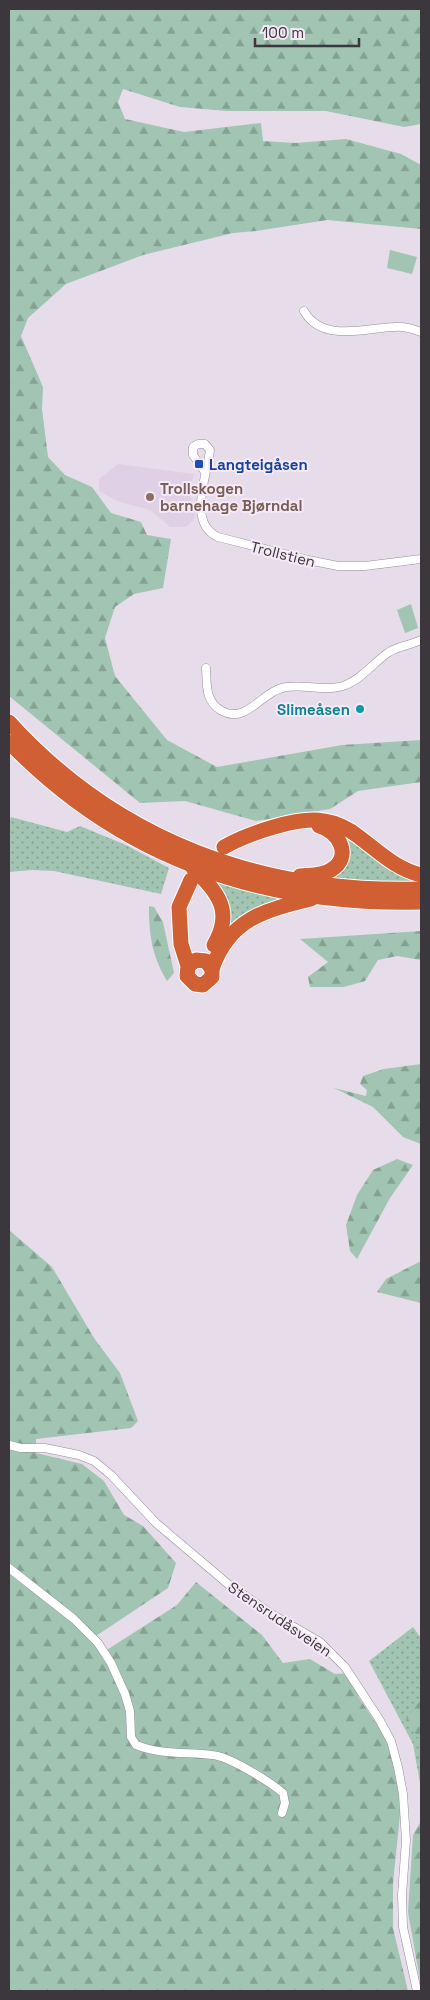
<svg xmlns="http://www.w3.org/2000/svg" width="430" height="2000" viewBox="0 0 430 2000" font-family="'Space Grotesk',sans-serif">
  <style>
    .built { fill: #e0d0e5 }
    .green { fill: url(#green-dots) }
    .forest { fill: url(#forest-firs) }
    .pitch { fill: #a1c5b2 }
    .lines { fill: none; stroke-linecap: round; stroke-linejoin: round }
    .street-casing { stroke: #988d9b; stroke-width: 9 }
    .highway-casing { stroke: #fff; stroke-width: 17 }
    .street { stroke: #fff; stroke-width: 8 }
    .highway { stroke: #d15f34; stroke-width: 15 }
    .transit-dot { fill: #1a4fb4; stroke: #f5e9f8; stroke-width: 2 }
    .education-dot { fill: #8d6e63; stroke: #f5e9f8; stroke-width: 2 }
    .culture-dot { fill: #0f9aa8; stroke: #f5e9f8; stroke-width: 2 }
    .labels { text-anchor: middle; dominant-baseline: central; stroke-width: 4; stroke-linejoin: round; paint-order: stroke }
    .transit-label { font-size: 15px; font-weight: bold; fill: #164399; stroke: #f5e9f8; text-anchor: start }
    .education-label { font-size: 15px; font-weight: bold; fill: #785e54; stroke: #f5e9f8; text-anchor: start }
    .street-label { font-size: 15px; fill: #3b373c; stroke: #f5e9f8 }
    .culture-label { font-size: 15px; font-weight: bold; fill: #0d838f; stroke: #f5e9f8; text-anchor: end }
  </style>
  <defs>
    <pattern id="green-dots" width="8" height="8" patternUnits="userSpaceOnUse" patternTransform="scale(1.25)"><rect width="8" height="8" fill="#a1c5b2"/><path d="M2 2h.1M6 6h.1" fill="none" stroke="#84a192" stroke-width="1.8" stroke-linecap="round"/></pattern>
    <pattern id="forest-firs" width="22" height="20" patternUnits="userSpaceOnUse" patternTransform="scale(1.25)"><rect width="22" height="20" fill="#a1c5b2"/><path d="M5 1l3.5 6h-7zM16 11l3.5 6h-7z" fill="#84a192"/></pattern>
  </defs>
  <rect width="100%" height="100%" fill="#e7dcea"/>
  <path class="built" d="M118 464 194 474 188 494 192 499 195 518 186 527H170L150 510 117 501 99 491V479Z"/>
  <g class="green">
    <path d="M11 817 67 832 80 826 126 845 169 868 161 894 54 871 32 870 9 872V822Z"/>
    <path d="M336 830 421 882H378L331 879 335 872Z"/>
    <path d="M210 881 283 900 228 926Z"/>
    <path d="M413 1627 421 1638V1789L413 1744 369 1661Z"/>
  </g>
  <g class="forest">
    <path d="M9 9H421V124L404 127 326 111H227L180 107 123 89 118 102 125 119 184 132 261 123 263 141 295 143 346 139 401 154 421 165V229L327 220 256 231 233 233 143 255 66 284 28 318 21 336 43 387 42 409 48 457 65 475 92 487 111 513 141 522 147 535 171 539 163 588 134 594 115 607 105 638 115 676 167 740 217 767 342 745 421 740V782L358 791 330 809 256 821 185 801 140 803 9 696Z"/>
    <path d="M149 906 154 907 163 922 174 973 167 981C152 956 149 936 149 906Z"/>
    <path d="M421 931V960L397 956 378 960 365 981 344 987H310L308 977 328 962 300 939Z"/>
    <path d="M421 1064V1144L403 1137 373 1107 334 1088 366 1096 367 1090 360 1084 363 1076 384 1069Z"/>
    <path d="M397 1159 413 1165 390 1198 357 1259 350 1251 346 1225 357 1195 373 1170Z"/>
    <path d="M9 1230 52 1267 94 1338 120 1373 138 1421 131 1428 36 1439V1453L82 1464 104 1481 124 1515 143 1526 176 1563 168 1588 90 1640 102 1653 177 1605 196 1582 262 1635 283 1663 310 1659 335 1674 349 1673 359 1698 387 1739 398 1769 400 1815 393 1883V1928L408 1991H9Z"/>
    <path d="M421 1261V1303L377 1292 386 1279Z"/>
    <path d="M421 1699V1742L406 1720Z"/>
    <path d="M421 1821V1986L408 1912 413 1835Z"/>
  </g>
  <g class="pitch">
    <path d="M390 250 417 257 412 274 387 268Z"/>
    <path d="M411 604 418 628 405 633 397 610Z"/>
  </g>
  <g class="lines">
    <defs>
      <g id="street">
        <path d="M304 311C322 343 365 328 394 327 403 326 413 329 421 332"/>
        <path d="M205 472 193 455V447L198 444H205L210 450C207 476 187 523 218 537L308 560 338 566H365L421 559"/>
        <path d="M206 668C207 685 205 702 222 711 246 724 261 693 282 688 302 683 324 692 343 686 361 680 374 662 389 652 399 646 411 645 421 640"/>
        <path d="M9 1445 21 1448H45L79 1455 94 1461 111 1475 156 1523 228 1584 273 1615 320 1642 345 1667 379 1719 391 1741 398 1767 403 1794 406 1840 402 1895 403 1927 417 1991"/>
        <path d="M9 1568 74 1619 98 1643 111 1663 125 1694 130 1711 131 1737 136 1745C161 1755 187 1752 212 1755 229 1756 270 1782 283 1793L285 1803 282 1813"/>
      </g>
      <g id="highway">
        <path d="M9 722C117 841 262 894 421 889"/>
        <path d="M9 742C121 858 261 906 421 902"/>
        <path d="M224 847C247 834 298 816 324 821 337 823 349 829 359 837 379 852 396 869 421 875"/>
        <path d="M193 868C218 893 234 911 214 945"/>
        <path d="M300 876C310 875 322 876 331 870 353 857 339 831 319 826"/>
        <path d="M188 966 196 960 206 961 212 969V977L203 985 195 984 187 976 188 966 181 944 179 907 191 880"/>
        <path d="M212 969C229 919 265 910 311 899"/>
      </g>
    </defs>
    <use href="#street" class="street-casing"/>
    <use href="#highway" class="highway-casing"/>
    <use href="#street" class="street"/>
    <use href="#highway" class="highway"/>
  </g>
  <rect class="transit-dot" x="194" y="459" width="10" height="10" rx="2.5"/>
  <circle class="education-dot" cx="150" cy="497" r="5"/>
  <circle class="culture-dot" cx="360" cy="709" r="5"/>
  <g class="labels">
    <g class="transit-label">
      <text x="209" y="464">Langteigåsen</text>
    </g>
    <g class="education-label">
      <text x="160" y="488">Trollskogen<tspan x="160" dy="17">barnehage Bjørndal</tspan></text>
    </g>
    <g class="street-label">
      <text transform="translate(283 554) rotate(14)">Trollstien</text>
      <text transform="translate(280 1619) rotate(34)">Stensrudåsveien</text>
    </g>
    <g class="culture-label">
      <text x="350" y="709">Slimeåsen</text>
    </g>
  </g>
  <rect width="430" height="2000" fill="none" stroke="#3b373c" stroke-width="20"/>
  <path d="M255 38v8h104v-8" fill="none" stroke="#3b373c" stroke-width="2.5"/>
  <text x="262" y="38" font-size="15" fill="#3b373c" stroke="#f5e9f8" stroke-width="4" paint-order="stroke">100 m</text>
</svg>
